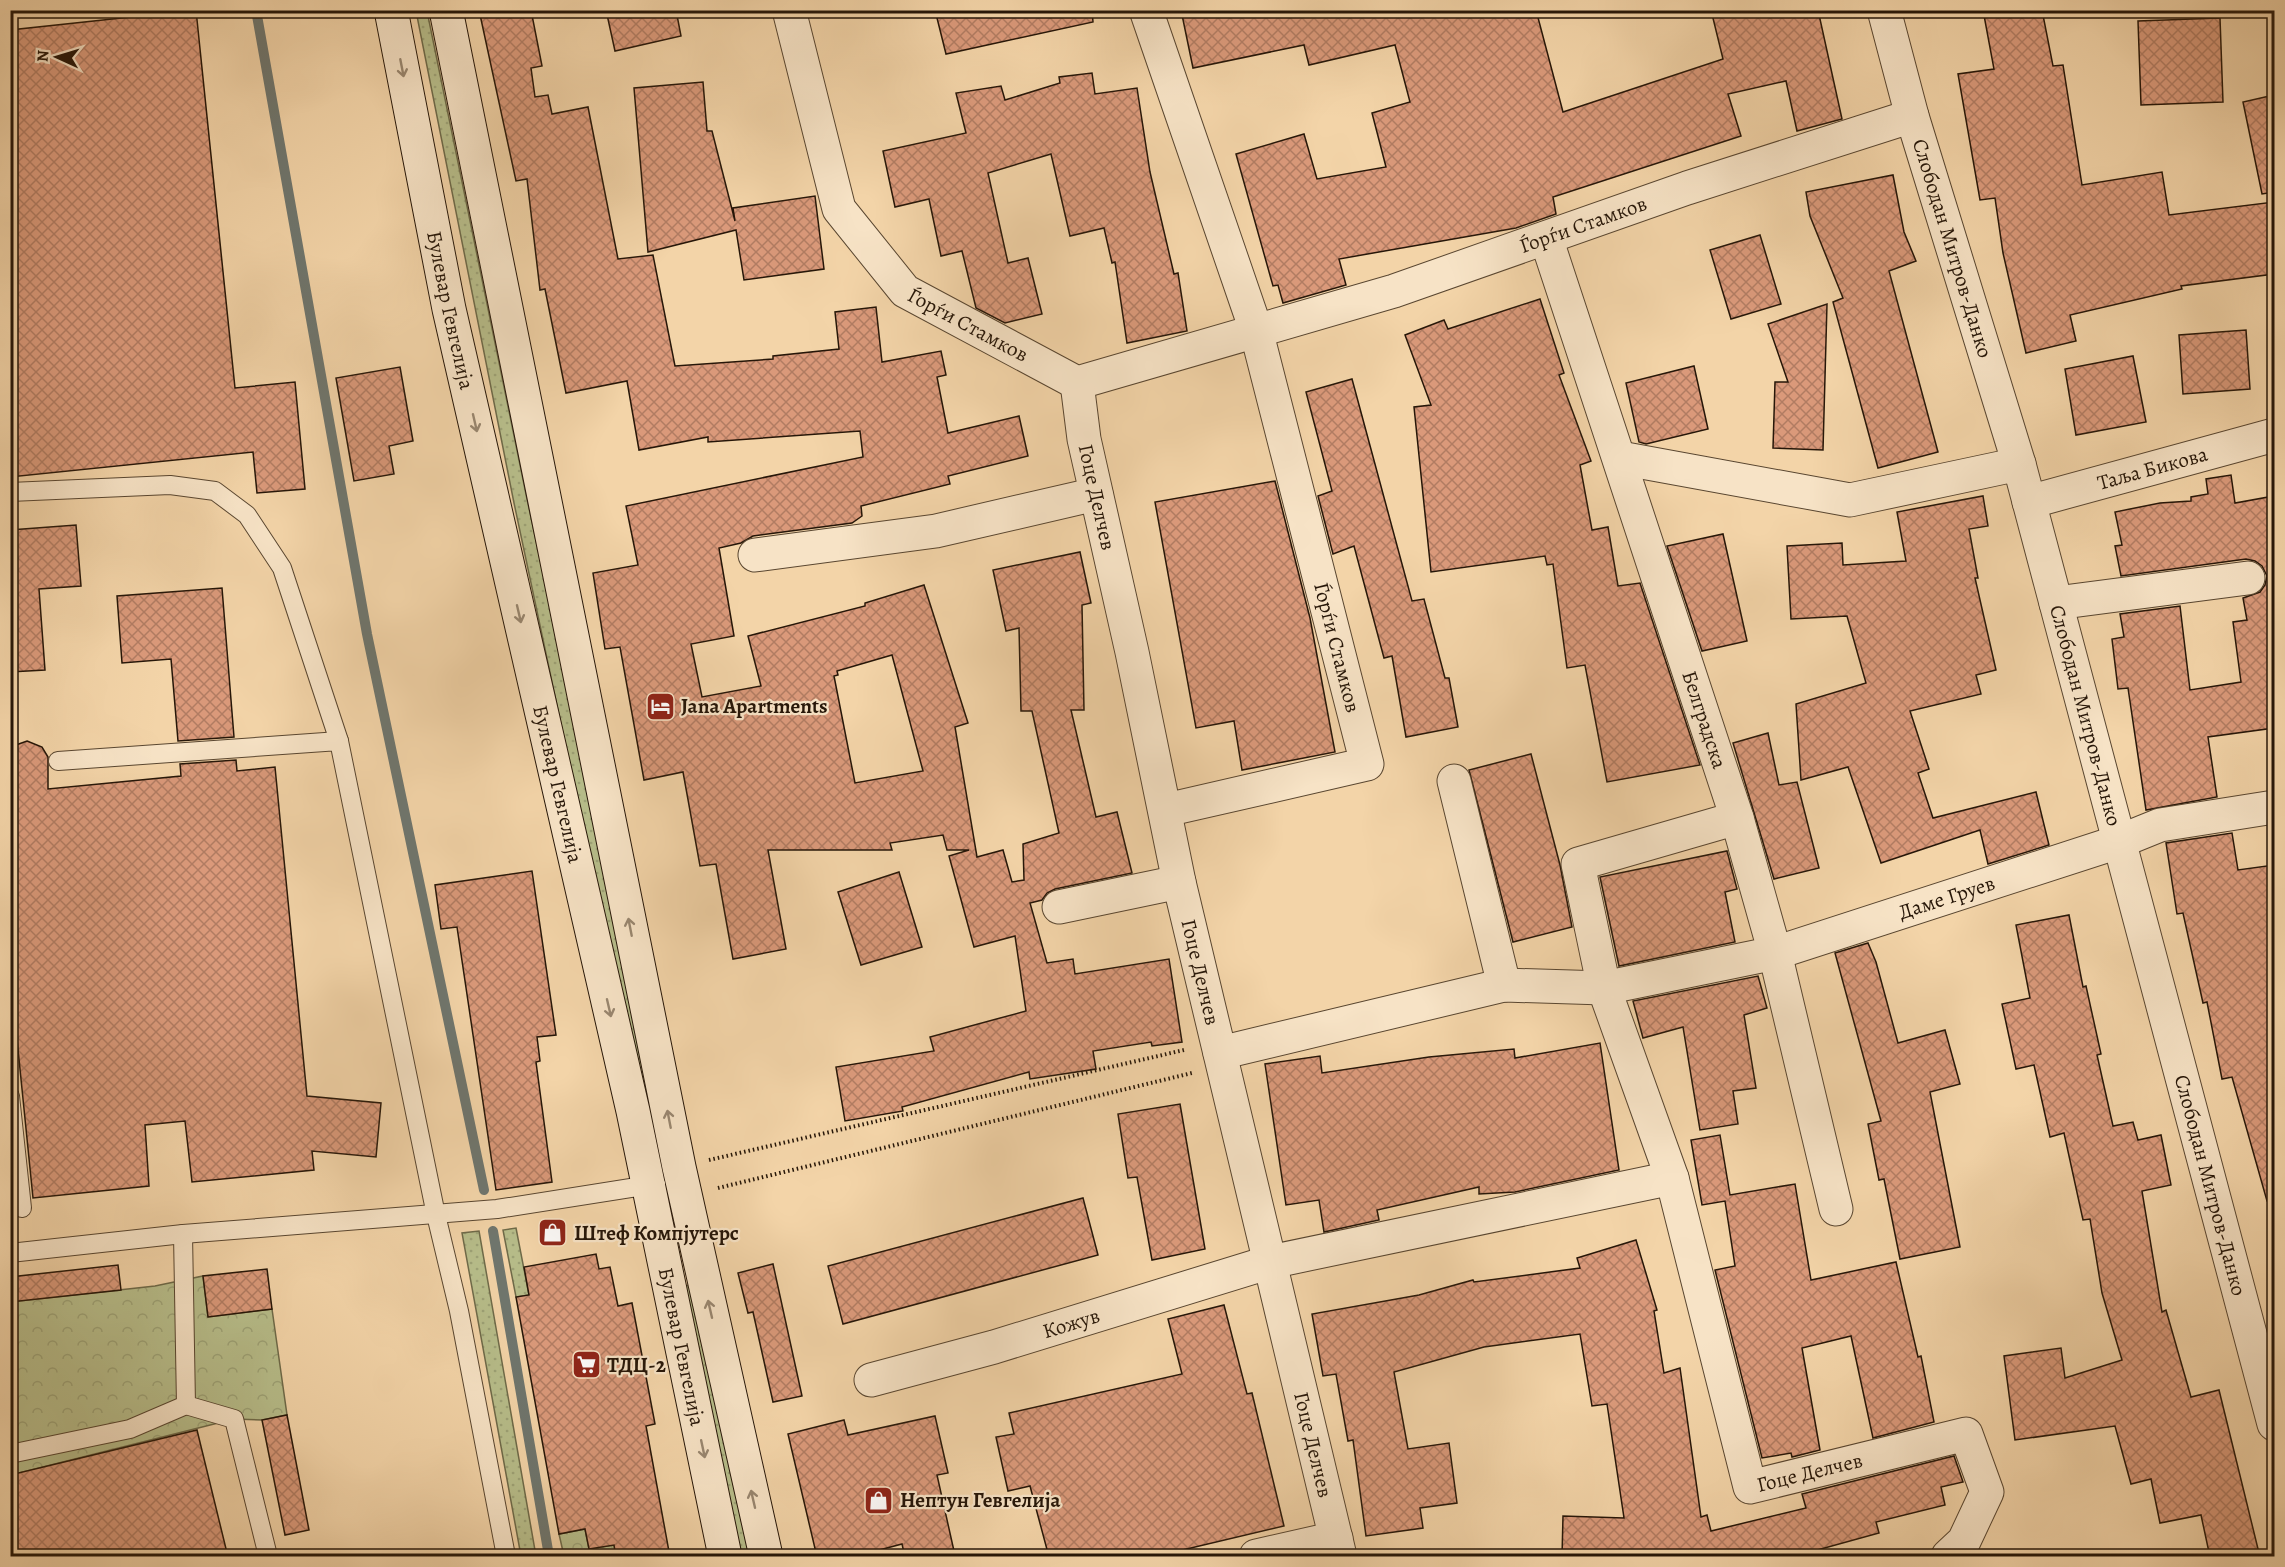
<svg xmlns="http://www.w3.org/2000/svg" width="2285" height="1567" viewBox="0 0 2285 1567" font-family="Alegreya,serif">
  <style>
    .grass { fill: url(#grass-dots); stroke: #6e6a49; stroke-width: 1.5 }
    .forest { fill: url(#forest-crowns); stroke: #6e6a49; stroke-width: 1.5 }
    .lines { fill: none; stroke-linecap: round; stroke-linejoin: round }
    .stream { stroke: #6f766e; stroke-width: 10 }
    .building { fill: url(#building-cross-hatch); stroke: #261608; stroke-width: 1.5; fill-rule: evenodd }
    .service-casing { stroke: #594630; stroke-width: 20 }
    .minor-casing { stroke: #594630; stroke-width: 35 }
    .tertiary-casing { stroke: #594630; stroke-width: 35 }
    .secondary-casing { stroke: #261608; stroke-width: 35 }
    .path { stroke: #261608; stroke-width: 4; stroke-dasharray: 1.5 3; stroke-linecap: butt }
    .service { stroke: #f7e3c6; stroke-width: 18 }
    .minor { stroke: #f7e3c6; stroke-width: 33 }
    .tertiary { stroke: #f7e3c6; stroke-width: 33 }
    .secondary { stroke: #f7e3c6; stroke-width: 33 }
    .oneway { stroke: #998770 }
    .labels { text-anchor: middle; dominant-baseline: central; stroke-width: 4.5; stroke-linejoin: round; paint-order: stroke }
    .street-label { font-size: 21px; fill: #261608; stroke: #f7e3c6 }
    .poi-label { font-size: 21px; font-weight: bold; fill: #261608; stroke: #f7e3c6; text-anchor: start }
  </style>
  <defs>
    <pattern id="grass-dots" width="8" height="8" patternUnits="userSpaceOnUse" patternTransform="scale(1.5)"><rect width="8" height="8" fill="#b7bd8a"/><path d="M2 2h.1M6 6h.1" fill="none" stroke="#9da276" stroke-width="1.8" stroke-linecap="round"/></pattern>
    <pattern id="forest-crowns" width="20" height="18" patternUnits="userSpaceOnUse" patternTransform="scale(1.5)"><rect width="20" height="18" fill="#b7bd8a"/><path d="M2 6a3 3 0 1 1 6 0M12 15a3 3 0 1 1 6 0" fill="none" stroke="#9da276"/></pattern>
    <pattern id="building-cross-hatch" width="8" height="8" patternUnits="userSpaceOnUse" patternTransform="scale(1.5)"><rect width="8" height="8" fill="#da997a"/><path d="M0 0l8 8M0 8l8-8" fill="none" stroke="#b17c62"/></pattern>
  </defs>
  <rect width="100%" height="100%" fill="#f3d4a8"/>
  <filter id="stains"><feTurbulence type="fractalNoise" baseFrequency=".00333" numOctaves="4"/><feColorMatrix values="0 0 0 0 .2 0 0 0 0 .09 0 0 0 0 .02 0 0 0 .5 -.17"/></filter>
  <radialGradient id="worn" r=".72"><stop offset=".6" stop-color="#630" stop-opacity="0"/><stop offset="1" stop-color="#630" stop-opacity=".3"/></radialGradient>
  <g class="grass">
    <path d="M416 11H427L527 499 655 1093 640 1096 514 503Z"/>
    <path d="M516 1228 529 1295 516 1297 503 1230Z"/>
    <path d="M479 1231 536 1556H521L462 1233Z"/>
    <path d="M698 1283 759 1556H741L681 1287Z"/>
  </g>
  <g class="forest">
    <path d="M203 1276 208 1317 272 1309 287 1415 262 1420 234 1419 11 1475 10 1302 155 1286Z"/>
    <path d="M585 1529 589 1549 614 1545 616 1556H564L559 1534Z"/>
  </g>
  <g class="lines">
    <g class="stream">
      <path d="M256 10 367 634 484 1190"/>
      <path d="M493 1231 549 1556"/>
    </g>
  </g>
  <g class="building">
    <path d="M196 10 235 388 295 382 305 489 257 493 253 452 10 477V30Z"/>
    <path d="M479 10H531L542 66 531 68 535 97 548 95 552 114 588 107 618 259 653 255 675 366 773 359V356L839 349 835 312 876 307 882 362 941 351 946 375 937 377 948 433 1019 416 1028 456 948 476 950 484 861 506 862 516 852 523 753 536 741 543 719 548 734 636 691 644 702 697 761 686 748 636 865 606V603L924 585 968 723 955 727 977 857 1003 850 1012 882 1024 880 1023 844 1059 833 1032 711H1021L1019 628 1006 631 993 570 1080 552 1091 603 1082 605 1084 710H1071L1096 817 1117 812 1132 873 1055 889 1047 893 1042 900 1030 903 1047 963 1073 959 1075 974 1169 959 1182 1042 1152 1046 1151 1042 1093 1051 1096 1069 1030 1079 1029 1072 902 1107 903 1111 845 1121 836 1067 934 1051 930 1037 1026 1011 1015 936 974 947 949 856 969 850H947L943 835 890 843 892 850H768L786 949 733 959 716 864 700 866 683 772 644 780 620 647 605 649 593 573 638 565 626 506 863 457 860 431 708 442V437L639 450 627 381 566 393 545 289 540 290 527 179 516 181ZM892 655 923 771 855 783 834 676 838 675 837 671Z"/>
    <path d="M606 10H676L681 36 615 51Z"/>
    <path d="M935 10H1092L1093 22 946 54Z"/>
    <path d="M1181 10H1536L1563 112 1723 59 1711 10H1818L1842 119 1797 131 1786 81 1728 94 1741 136 1553 197 1556 214 1516 228 1339 259 1346 285 1283 303 1278 285 1273 286 1236 154 1304 134 1317 179 1386 167 1372 113 1410 102 1395 45 1309 65 1304 45 1193 68Z"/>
    <path d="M1983 10H2042L2053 66 2063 65 2082 185 2162 172 2169 215 2274 202V274L2181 286 2182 289 2070 315 2076 341 2026 353 2003 253 1995 198 1980 200 1958 74 1994 69Z"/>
    <path d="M2220 18 2223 102 2141 105 2138 21Z"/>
    <path d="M1092 73 1095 94 1137 88 1150 172 1174 274 1178 273 1187 331 1127 343 1115 262 1112 263 1104 228 1070 236 1051 154 988 173 1008 263 1028 258 1042 314 1005 323 976 308 962 251 941 256 929 199 895 207 883 151 966 133 956 93 1001 86 1005 100 1060 83 1059 77Z"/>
    <path d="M703 82 707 131H712L735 221 733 208 815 196 824 269 744 280 736 230 648 252 634 88Z"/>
    <path d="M2274 95V192L2262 194 2243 102Z"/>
    <path d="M1893 175 1904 232 1916 261 1889 271 1938 452 1878 468 1833 302 1843 298 1810 216 1806 192Z"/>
    <path d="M1760 235 1781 304 1731 319 1710 250Z"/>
    <path d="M1540 299 1564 373 1559 375 1591 461 1580 465 1592 530 1608 527 1618 586 1640 583 1700 765 1607 782 1585 665 1567 668 1553 564 1547 565 1545 556 1431 572 1414 407 1431 405 1405 335 1444 320 1448 329Z"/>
    <path d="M1827 304 1823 450 1773 448 1775 382H1788L1768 324Z"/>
    <path d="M2246 330 2250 389 2183 394 2179 335Z"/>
    <path d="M2133 356 2146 422 2076 435 2065 369Z"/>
    <path d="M1694 366 1708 429 1646 444 1639 442 1626 383Z"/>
    <path d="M400 367 413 441 389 446 394 474 354 481 336 378Z"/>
    <path d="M1352 379 1412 601 1424 599 1445 678H1449L1458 727 1406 737 1392 656 1384 658 1354 546 1333 554 1318 496 1332 491 1306 392Z"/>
    <path d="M2231 475 2235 503 2274 496V728L2208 737 2217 797 2146 810 2128 688 2118 689 2112 639 2124 637 2120 614 2180 606 2190 690 2241 682 2233 622 2247 620 2243 598 2260 592 2265 585 2267 576 2262 566 2255 561 2246 559 2121 576 2115 546 2122 545 2115 512 2160 503 2191 501V497L2208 494 2206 479Z"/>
    <path d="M1275 481 1310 618 1335 752 1242 770 1234 721 1196 728 1155 502Z"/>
    <path d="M1983 496 1988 526 1969 529 1978 578H1975L1996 670 1976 675 1981 694 1910 711 1929 769 1918 773 1933 818 2036 792 2049 845 1988 864 1980 830 1881 863 1848 767 1801 780 1796 704 1866 683 1847 616 1791 619 1787 546 1842 543 1843 565 1906 561 1897 512Z"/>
    <path d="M76 525 81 586 39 589 45 670 10 672V530Z"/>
    <path d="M1723 534 1747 641 1702 651 1667 546Z"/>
    <path d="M222 588 234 737 178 741 171 659 122 663 117 596Z"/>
    <path d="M1768 733 1779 785 1797 782 1819 868 1774 879 1733 743Z"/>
    <path d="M27 741 42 747 48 757V789L181 776 180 764 236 760 237 771 275 767 307 1096 381 1103 376 1157 312 1151 314 1170 192 1182 185 1121 145 1125 149 1186 33 1198 10 970V751L16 745Z"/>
    <path d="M1531 754 1560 865 1572 927 1513 942 1469 770Z"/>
    <path d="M2232 833 2238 870 2274 865V1200L2267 1201 2232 1077 2222 1079 2207 1002 2203 1003 2183 913 2177 914 2166 843Z"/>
    <path d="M1727 851 1737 889 1725 892 1735 942 1619 966 1600 877Z"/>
    <path d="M532 871 556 1035 537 1037 540 1061 536 1062 552 1182 496 1190 457 927 441 929 435 885Z"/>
    <path d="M899 872 922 947 861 965 838 892Z"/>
    <path d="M2069 915 2083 987 2086 986 2101 1054 2097 1055 2113 1126 2133 1122 2138 1140 2161 1135 2171 1185 2142 1191 2162 1312 2166 1310 2191 1397 2219 1390 2260 1557H2210L2201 1515 2160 1523 2151 1479 2131 1484 2115 1426 2015 1440 2004 1356 2061 1348 2065 1378 2122 1360 2102 1293 2090 1219 2083 1220 2064 1133 2050 1137 2034 1065 2016 1069 2002 1004 2030 998 2016 925Z"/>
    <path d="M1868 943 1876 962 1898 1043 1945 1030 1960 1084 1930 1092 1960 1247 1900 1259 1884 1179 1879 1180 1868 1124 1881 1121 1835 953Z"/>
    <path d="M1758 976 1767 1008 1744 1015 1756 1088 1733 1091 1738 1124 1700 1130 1683 1027 1643 1038 1633 1001Z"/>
    <path d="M1600 1043 1619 1170 1515 1192 1479 1194V1187L1377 1210 1379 1220 1324 1232 1319 1200 1286 1205 1265 1064 1320 1056 1322 1073 1429 1057 1514 1049 1515 1058Z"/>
    <path d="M1180 1104 1205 1249 1152 1260 1137 1177 1128 1178 1118 1114Z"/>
    <path d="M1720 1135 1730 1195 1795 1184 1811 1280 1896 1262 1918 1357 1921 1356 1934 1422 1873 1438 1851 1336 1802 1348 1820 1450 1792 1457 1791 1453 1762 1458 1715 1270 1735 1266 1725 1201 1702 1205 1691 1140Z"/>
    <path d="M1083 1198 1098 1255 843 1324 828 1266Z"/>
    <path d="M1636 1240 1657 1310 1654 1311 1664 1373 1680 1368 1701 1517 1707 1515 1711 1531 1806 1508 1802 1494 1954 1456 1963 1482 1941 1487 1945 1505 1876 1522 1879 1533 1792 1557H1562L1563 1516 1624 1518 1607 1404 1592 1406 1580 1334 1484 1347 1394 1372 1408 1449 1449 1443 1457 1503 1420 1508 1423 1528 1366 1536 1353 1440 1348 1441 1336 1374 1323 1376 1312 1314 1419 1295 1473 1280 1474 1282 1580 1268 1577 1258Z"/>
    <path d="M596 1254 599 1269 610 1267 618 1306 632 1303 655 1424 646 1426 670 1557H616L614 1545 589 1549 585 1529 559 1534 516 1297 529 1295 524 1267Z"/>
    <path d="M773 1264 802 1396 773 1402 753 1312 748 1313 738 1273Z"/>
    <path d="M118 1265 121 1290 10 1302V1277Z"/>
    <path d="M267 1269 272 1309 208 1317 203 1276Z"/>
    <path d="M1224 1305 1247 1394 1252 1393 1284 1526 1153 1557H1049L1030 1486 1008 1491 996 1437 1014 1434 1009 1413 1182 1374 1168 1319Z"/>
    <path d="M287 1415 309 1530 285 1535 262 1420Z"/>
    <path d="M935 1416 948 1473 937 1475 954 1551 928 1557H905L902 1544 853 1557H817L788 1434 844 1420 848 1435Z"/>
    <path d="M197 1430 228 1557H10V1475Z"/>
  </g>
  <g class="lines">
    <defs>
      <g id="service">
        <path d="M10 492 170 485 215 491 247 515 282 568 339 741"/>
        <path d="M58 761 339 741 436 1215 459 1311 506 1556"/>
        <path d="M10 1096 22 1208"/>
        <path d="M183 1234 186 1405 234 1419 268 1556"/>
        <path d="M10 1253 183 1234 497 1209 656 1184"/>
        <path d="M10 1454 130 1429 186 1405"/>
      </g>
      <g id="minor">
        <path id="s1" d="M789 10 839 209 905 291 1077 383 1394 291 1687 188 1912 116"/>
        <path id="s2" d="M1146 10 1256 330 1367 764 1166 810"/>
        <path id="s3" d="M1546 238 1737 818 1775 953 1836 1209"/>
        <path id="s4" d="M1077 383 1084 439 1132 652 1179 882 1340 1556"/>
        <path d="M1620 458 1850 500 2019 464"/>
        <path id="s5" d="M2029 502 2274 435"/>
        <path d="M755 555 936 531 1096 494"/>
        <path d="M2056 603 2248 578"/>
        <path d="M1454 781 1504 985"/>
        <path id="s6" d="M1737 818 1578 864 1604 988 1672 1178 1750 1487 1966 1434 1987 1492 1964 1541 1948 1556"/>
        <path d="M1059 907 1179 882"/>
        <path id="s7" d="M1220 1053 1504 985 1604 988 1775 953 2118 842 2160 825 2274 807"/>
        <path id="s8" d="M871 1380 994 1347 1270 1262 1672 1178"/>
        <path d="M1256 1556 1336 1538"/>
      </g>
      <g id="tertiary">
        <path id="s9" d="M1884 10 1912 116 2019 464 2274 1424"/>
      </g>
      <g id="secondary">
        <path id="s10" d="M391 10 449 309 633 1111 725 1556"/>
        <path d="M446 10 679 1167 766 1556"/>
      </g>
    </defs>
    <use href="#service" class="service-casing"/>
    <use href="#minor" class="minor-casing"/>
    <use href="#tertiary" class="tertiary-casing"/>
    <use href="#secondary" class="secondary-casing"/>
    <g class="path">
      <path d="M709 1160 1184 1050"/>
      <path d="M718 1188 1192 1073"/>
    </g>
    <use href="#service" class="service"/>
    <use href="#minor" class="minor"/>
    <use href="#tertiary" class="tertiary"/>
    <use href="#secondary" class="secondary"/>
  </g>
  <defs><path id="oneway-shaft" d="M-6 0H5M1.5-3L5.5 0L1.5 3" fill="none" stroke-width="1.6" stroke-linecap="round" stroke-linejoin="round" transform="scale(1.5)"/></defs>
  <g class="oneway">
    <use href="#oneway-shaft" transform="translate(402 68) rotate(79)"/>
    <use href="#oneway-shaft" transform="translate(475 423) rotate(77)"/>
    <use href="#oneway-shaft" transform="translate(519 614) rotate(77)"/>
    <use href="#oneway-shaft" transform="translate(630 927) rotate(-101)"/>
    <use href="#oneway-shaft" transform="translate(609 1008) rotate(77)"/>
    <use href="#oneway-shaft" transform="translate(669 1119) rotate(-101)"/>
    <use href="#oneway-shaft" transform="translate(710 1309) rotate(-103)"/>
    <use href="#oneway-shaft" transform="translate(703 1449) rotate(78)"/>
    <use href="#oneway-shaft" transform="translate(753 1499) rotate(-103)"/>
  </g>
  <defs>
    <symbol id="hotel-square" viewBox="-11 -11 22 22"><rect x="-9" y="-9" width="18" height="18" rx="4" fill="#8f2418" stroke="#f7e3c6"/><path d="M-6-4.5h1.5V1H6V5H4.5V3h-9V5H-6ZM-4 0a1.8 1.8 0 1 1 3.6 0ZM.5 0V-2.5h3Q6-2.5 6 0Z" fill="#fff"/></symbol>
    <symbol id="shop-square" viewBox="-11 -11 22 22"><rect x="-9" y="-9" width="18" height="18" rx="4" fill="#8f2418" stroke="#f7e3c6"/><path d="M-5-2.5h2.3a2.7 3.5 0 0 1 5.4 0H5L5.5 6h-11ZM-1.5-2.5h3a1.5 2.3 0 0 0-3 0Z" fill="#fff"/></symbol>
    <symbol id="supermarket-square" viewBox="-11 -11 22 22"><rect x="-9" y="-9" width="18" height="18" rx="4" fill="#8f2418" stroke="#f7e3c6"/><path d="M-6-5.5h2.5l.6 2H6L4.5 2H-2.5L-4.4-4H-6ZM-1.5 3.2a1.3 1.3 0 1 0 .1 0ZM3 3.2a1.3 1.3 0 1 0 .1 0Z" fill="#fff"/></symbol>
  </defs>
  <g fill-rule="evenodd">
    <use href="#hotel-square" x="644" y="690" width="33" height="33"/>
    <use href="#shop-square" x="536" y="1216" width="33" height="33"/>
    <use href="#supermarket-square" x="570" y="1348" width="33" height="33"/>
    <use href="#shop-square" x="862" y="1484" width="33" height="33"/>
  </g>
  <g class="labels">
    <g class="street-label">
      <text stroke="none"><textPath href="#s1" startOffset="1036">Ѓорѓи Стамков</textPath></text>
      <text stroke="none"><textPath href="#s9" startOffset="248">Слободан Митров-Данко</textPath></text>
      <text stroke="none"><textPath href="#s10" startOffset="306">Булевар Гевгелија</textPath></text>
      <text stroke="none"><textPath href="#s1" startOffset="382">Ѓорѓи Стамков</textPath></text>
      <text stroke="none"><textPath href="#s5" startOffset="128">Таља Бикова</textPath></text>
      <text stroke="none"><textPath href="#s4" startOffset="116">Гоце Делчев</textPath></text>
      <text stroke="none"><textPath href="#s2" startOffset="666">Ѓорѓи Стамков</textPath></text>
      <text stroke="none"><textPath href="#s9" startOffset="734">Слободан Митров-Данко</textPath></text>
      <text stroke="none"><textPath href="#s3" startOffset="507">Белградска</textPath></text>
      <text stroke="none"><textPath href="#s10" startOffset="792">Булевар Гевгелија</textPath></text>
      <text stroke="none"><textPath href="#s7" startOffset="747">Даме Груев</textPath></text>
      <text stroke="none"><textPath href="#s4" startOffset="602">Гоце Делчев</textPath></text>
      <text stroke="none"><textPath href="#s9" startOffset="1220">Слободан Митров-Данко</textPath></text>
      <text stroke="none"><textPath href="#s8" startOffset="208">Кожув</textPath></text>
      <text stroke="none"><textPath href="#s10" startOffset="1368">Булевар Гевгелија</textPath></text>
      <text stroke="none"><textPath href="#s4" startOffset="1088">Гоце Делчев</textPath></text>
      <text stroke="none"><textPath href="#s6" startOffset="874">Гоце Делчев</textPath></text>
    </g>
    <g class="poi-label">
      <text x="681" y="706">Jana Apartments</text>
      <text x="574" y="1233">Штеф Компјутерс</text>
      <text x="607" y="1365">ТДЦ-2</text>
      <text x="900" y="1500">Нептун Гевгелија</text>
    </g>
  </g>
  <rect width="2285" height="1567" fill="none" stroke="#f3d4a8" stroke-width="36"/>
  <rect x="12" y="12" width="2261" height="1543" fill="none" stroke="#261608" stroke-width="3"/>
  <rect x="18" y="18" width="2249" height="1531" fill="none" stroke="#261608" stroke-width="1.5"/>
  <g transform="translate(57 57) rotate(274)" stroke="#f7e3c6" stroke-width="4.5" paint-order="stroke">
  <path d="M0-4.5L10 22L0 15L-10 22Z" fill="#261608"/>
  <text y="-9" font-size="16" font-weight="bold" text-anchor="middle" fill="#261608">N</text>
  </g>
  <rect width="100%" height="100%" filter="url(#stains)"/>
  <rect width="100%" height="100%" fill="url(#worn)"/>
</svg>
